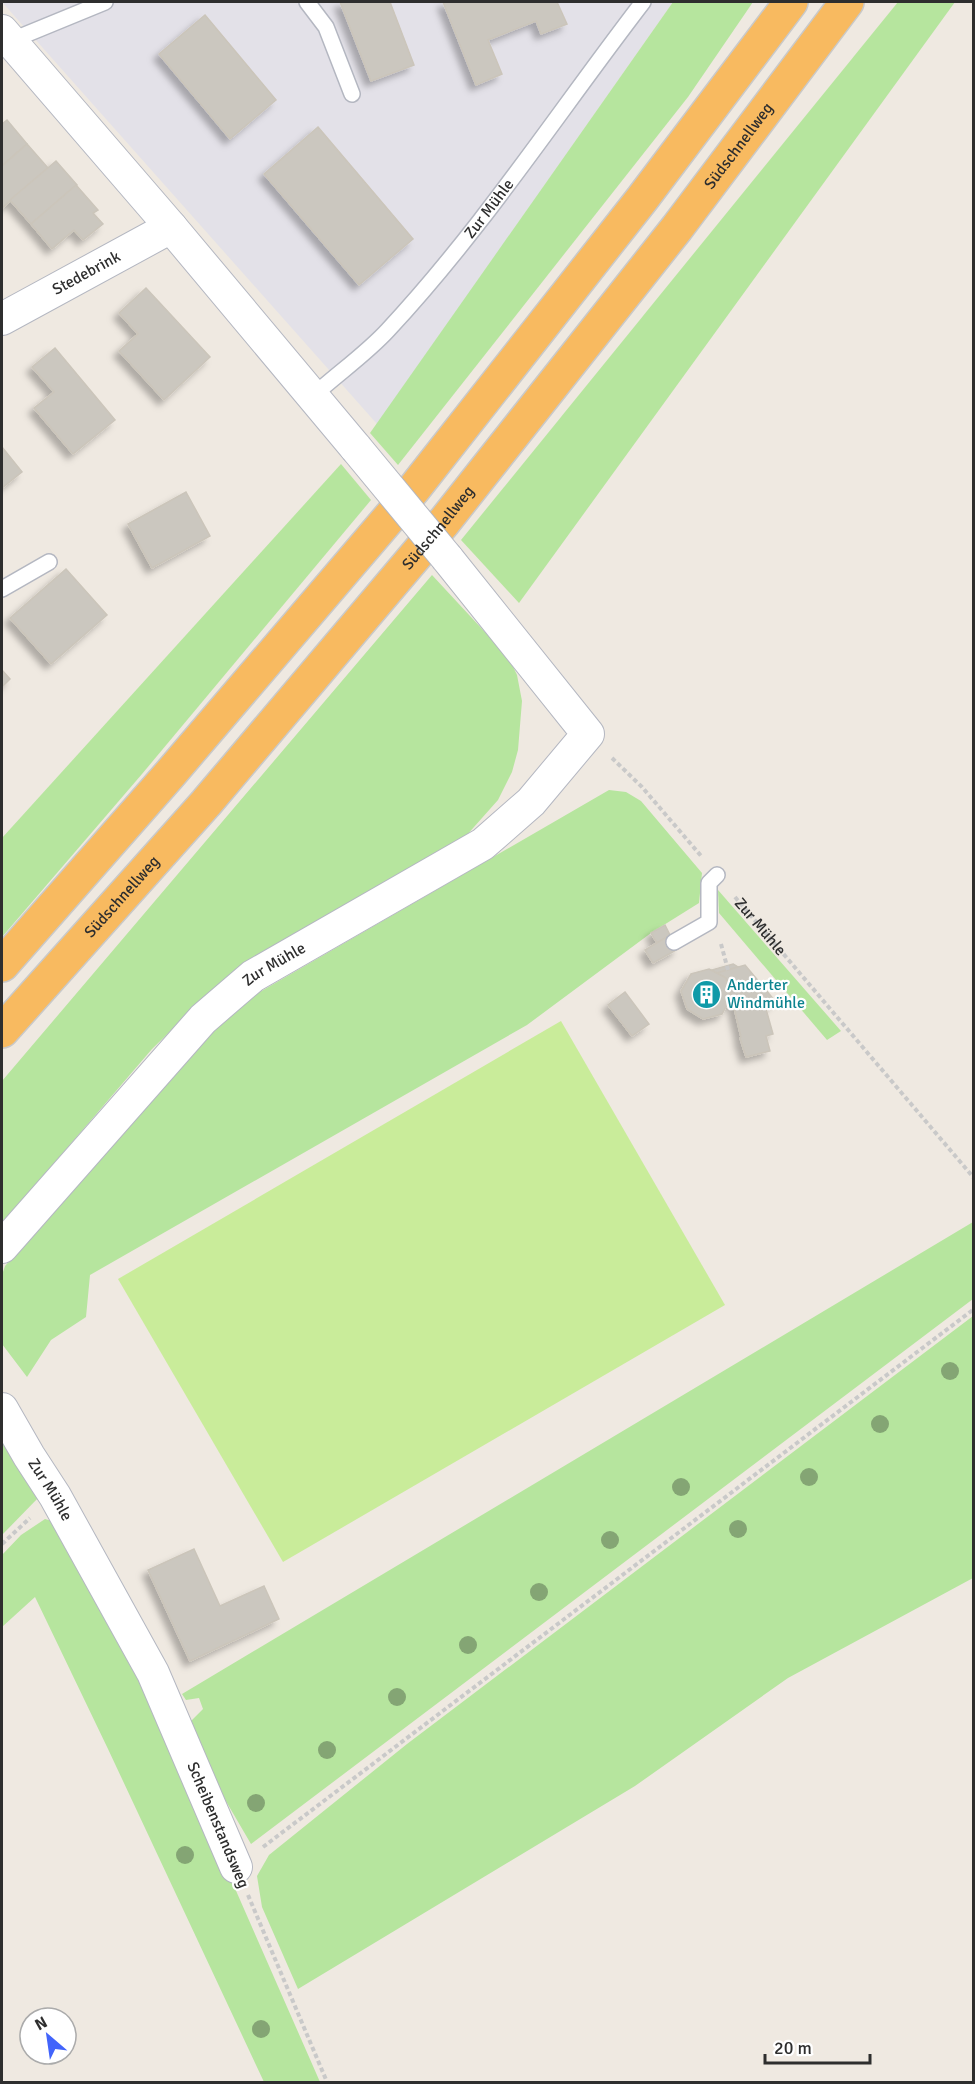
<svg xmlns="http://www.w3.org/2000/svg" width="975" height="2084" viewBox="0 0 975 2084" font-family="Signika,sans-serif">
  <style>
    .industrial { fill: #e3e1e8 }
    .green { fill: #b6e59e }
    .pitch { fill: #c9ec9a }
    .building { fill: #cbc7bf; stroke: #cbc5ba; stroke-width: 1.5; filter: url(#shadow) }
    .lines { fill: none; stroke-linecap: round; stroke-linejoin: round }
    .service-casing { stroke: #b4b7c1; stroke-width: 18 }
    .minor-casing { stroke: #b4b7c1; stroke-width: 34 }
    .trunk-casing { stroke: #c9c9c9; stroke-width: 36 }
    .path { stroke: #c9c9c9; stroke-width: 4; stroke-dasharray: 4.5 3; stroke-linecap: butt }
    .service { stroke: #fff; stroke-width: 15 }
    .minor { stroke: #fff; stroke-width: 32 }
    .trunk { stroke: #f8ba60; stroke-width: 33 }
    .minor-bridge-casing { stroke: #b4b7c1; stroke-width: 34; stroke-linecap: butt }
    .minor-bridge { stroke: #fff; stroke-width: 32 }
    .tree { fill: #84a574 }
    .labels { text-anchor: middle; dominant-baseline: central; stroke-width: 4.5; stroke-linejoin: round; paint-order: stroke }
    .street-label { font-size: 16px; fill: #2e2e2e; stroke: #fff }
    .culture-label { font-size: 16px; fill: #0d838f; stroke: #fff; text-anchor: start }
  </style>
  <defs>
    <filter id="shadow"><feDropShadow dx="-5.5" dy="5.5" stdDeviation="3" flood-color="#0004"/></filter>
  </defs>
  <rect width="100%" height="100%" fill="#efe9e1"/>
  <path class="industrial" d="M2 2H673L377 424Z"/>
  <g class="green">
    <path d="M673 2H753L688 97 398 465 370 433Z"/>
    <path d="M898 2H955L519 603 461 540Z"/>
    <path d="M341 464 371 500 142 774 2 937V838Z"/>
    <path d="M432 575 509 658 517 675 522 701 518 750 512 772 498 800 466 836 223 980 152 1049 2 1224V1081Z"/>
    <path d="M609 790 626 792 641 801 702 873 699 903 651 933 527 1025 90 1275 86 1317 51 1340 27 1377 2 1344V1275L5 1266 209 1034 258 993Z"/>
    <path d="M718 890 841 1031 827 1040 719 913Z"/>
    <path d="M973 1222V1299L251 1844 192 1743 191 1721 203 1709 199 1698 186 1700 182 1694Z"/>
    <path d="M973 1316V1578L788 1678 635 1786 298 1989 262 1907 257 1876 269 1855 407 1744Z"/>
    <path d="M2 1433 39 1497 2 1535Z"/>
    <path d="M45 1519 52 1521 74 1548 176 1754 320 2082H264L108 1749 35 1597 2 1627V1555L21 1535Z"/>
  </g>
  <path class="pitch" d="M561 1021 725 1305 283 1562 118 1279Z"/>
  <g class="building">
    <path d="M340 2H390L414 65 371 81Z"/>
    <path d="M443 2H557L567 24 541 34 536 21 488 40 502 74 476 85Z"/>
    <path d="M205 15 276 100 230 139 159 54Z"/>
    <path d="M7 120 27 144 2 166V124Z"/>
    <path d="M318 127 413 239 359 285 264 174Z"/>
    <path d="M27 144 48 168 2 208V166Z"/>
    <path d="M56 161 77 185 31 224 10 200Z"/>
    <path d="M76 185 98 210 93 213 103 224 83 240 74 230 52 249 31 224Z"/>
    <path d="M146 288 210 357 164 400 119 351 138 334 119 313Z"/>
    <path d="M55 348 115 420 73 454 34 408 54 392 32 367Z"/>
    <path d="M2 447 22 472 2 488Z"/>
    <path d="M186 492 210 536 152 568 128 524Z"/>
    <path d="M66 569 107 615 51 664 10 618Z"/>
    <path d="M2 670 10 679 2 687Z"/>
    <path d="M665 925 670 935 657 943 651 933Z"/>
    <path d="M670 935 678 949 653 963 645 950Z"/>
    <path d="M733 964 738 967 717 973 712 970Z"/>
    <path d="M745 965 775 1001 766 1009 773 1034 766 1036 770 1051 746 1057 740 1038 741 1037 733 1003 729 1001 731 997 726 978 717 973Z"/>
    <path d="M709 969 726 978 731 997 722 1014 703 1019 687 1009 681 991 691 974Z"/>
    <path d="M625 992 649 1024 632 1036 608 1005Z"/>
    <path d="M194 1549 220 1606 264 1586 279 1619 190 1661 148 1570Z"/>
  </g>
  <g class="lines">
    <defs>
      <g id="service">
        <path d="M307 2 326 27 352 94"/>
        <path d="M10 41 105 2"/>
        <path id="s2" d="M313 396C337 374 366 354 388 330 483 228 559 111 643 2"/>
        <path d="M2 589 49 562"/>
        <path d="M674 942 709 922V883L717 875"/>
      </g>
      <g id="minor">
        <path d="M2 31 171 227 356 448"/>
        <path id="s3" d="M2 319 171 227"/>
        <path id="s4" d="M2 1247 203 1019 253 976 483 844 531 802 588 734 447 558"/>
        <path id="s5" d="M2 1409 29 1456 55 1496 153 1673 236 1867"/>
      </g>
      <g id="trunk">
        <path d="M2 965 170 774 413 490 642 199 791 2"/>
        <path id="s6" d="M2 1031 206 803 444 522 677 228 847 2"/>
      </g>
    </defs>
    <use href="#service" class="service-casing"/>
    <use href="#minor" class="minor-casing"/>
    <use href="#trunk" class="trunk-casing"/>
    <g class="path">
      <path d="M612 758 642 787 702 857"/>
      <path id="s1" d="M735 897 974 1178"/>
      <path d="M721 944 728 970"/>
      <path d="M2 1544 30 1518"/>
      <path d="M263 1847 974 1309"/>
      <path d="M248 1895 327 2082"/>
    </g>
    <use href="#service" class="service"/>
    <use href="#minor" class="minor"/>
    <use href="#trunk" class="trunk"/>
    <defs>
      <path id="minor-bridge" d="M356 448 447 558"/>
    </defs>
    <use href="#minor-bridge" class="minor-bridge-casing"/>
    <use href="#minor-bridge" class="minor-bridge"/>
  </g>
  <g class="tree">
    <circle cx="950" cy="1371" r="9"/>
    <circle cx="880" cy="1424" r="9"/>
    <circle cx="809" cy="1477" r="9"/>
    <circle cx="681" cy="1487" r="9"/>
    <circle cx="738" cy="1529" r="9"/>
    <circle cx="610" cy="1540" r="9"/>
    <circle cx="539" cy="1592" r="9"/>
    <circle cx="468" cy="1645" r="9"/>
    <circle cx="397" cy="1697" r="9"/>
    <circle cx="327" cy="1750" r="9"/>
    <circle cx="256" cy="1803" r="9"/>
    <circle cx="185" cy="1855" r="9"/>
    <circle cx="261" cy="2029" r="9"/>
  </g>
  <defs>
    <symbol id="building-disc" viewBox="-11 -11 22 22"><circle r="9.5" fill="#0f9aa8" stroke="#fff"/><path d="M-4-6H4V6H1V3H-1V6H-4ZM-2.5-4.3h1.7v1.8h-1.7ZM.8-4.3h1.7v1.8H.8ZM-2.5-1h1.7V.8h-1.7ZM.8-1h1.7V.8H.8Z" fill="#fff"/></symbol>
  </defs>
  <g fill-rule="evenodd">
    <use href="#building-disc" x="690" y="978" width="33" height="33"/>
  </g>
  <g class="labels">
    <g class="street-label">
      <text stroke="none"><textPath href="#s6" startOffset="1152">Südschnellweg</textPath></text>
      <text stroke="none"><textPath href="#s2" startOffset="258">Zur Mühle</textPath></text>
      <text stroke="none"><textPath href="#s3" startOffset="96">Stedebrink</textPath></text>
      <text stroke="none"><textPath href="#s6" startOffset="666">Südschnellweg</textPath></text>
      <text stroke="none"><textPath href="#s6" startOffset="180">Südschnellweg</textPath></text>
      <text stroke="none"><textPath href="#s1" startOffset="39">Zur Mühle</textPath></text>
      <text stroke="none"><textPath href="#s4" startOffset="394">Zur Mühle</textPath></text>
      <text stroke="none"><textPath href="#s5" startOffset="94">Zur Mühle</textPath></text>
      <text transform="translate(218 1825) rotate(67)">Scheibenstandsweg</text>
    </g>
    <g class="culture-label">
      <text x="727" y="985">Anderter<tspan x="727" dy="18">Windmühle</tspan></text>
    </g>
  </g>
  <rect width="975" height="2084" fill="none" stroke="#2e2e2e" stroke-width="6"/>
  <g transform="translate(48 2036) rotate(331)"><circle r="28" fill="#ffffff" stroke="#ababab" stroke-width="1.5"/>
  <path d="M0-4.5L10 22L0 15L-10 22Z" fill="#4264fb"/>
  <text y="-9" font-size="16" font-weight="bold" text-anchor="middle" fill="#2e2e2e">N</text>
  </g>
  <path d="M765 2054v9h105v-9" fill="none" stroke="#2e2e2e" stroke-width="3"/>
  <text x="774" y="2054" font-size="18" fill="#2e2e2e" stroke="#ffffff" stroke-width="4.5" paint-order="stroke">20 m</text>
</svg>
